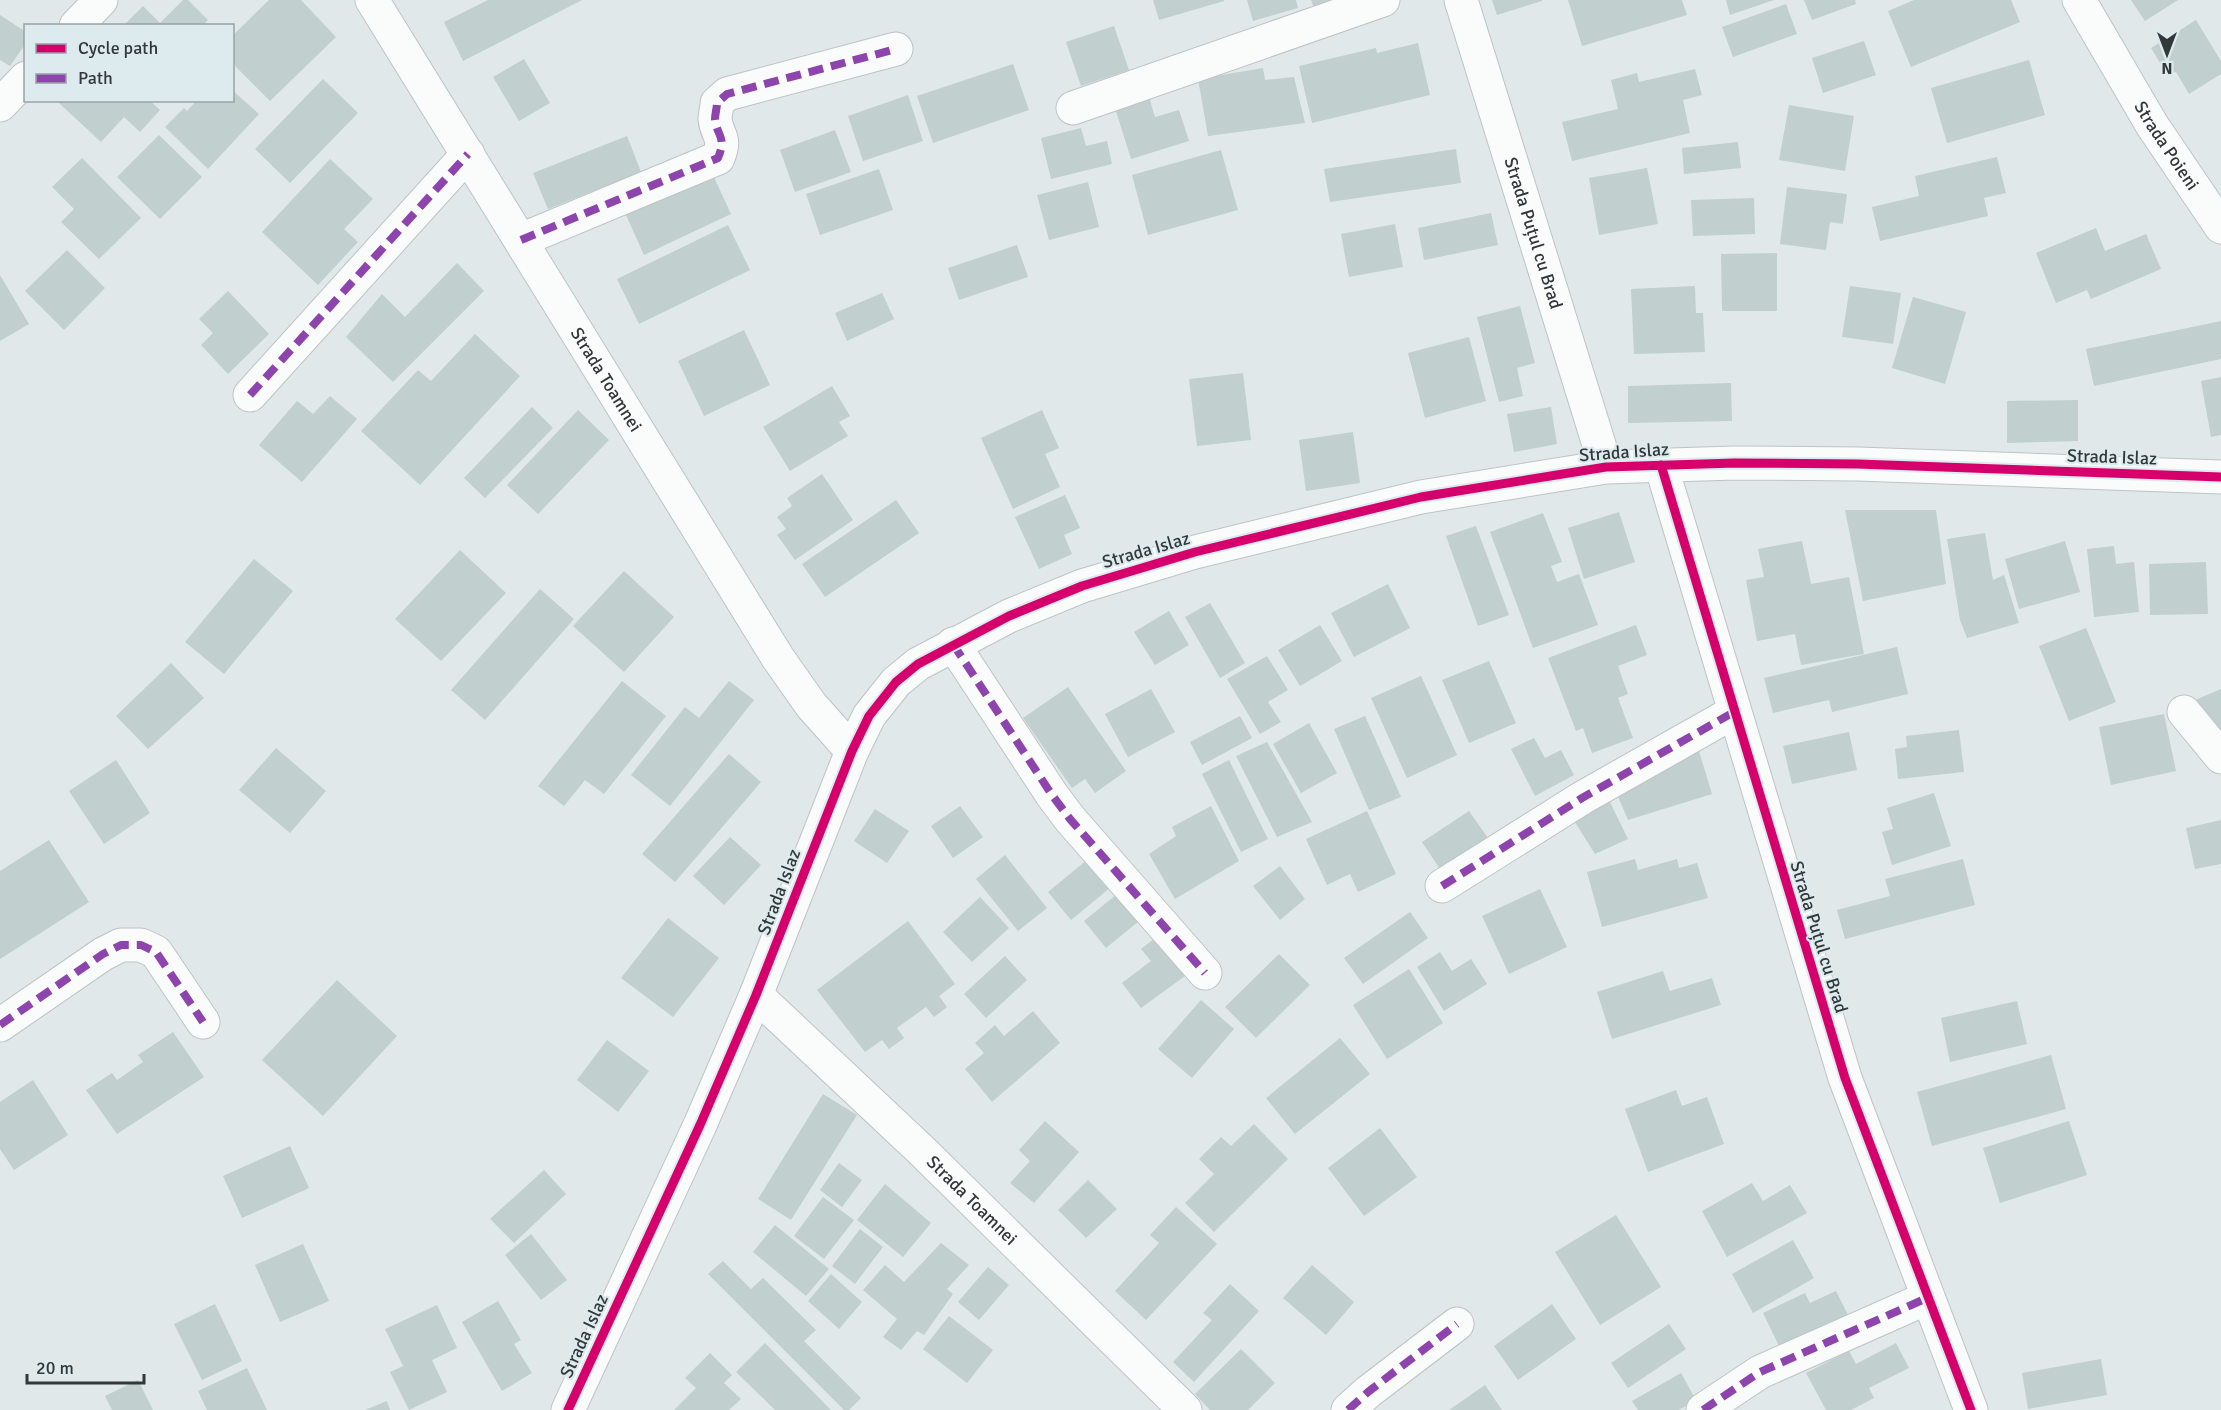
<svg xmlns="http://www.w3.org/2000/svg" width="2221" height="1410" viewBox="0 0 2221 1410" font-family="Signika,sans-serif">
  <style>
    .building { fill: #c1cfce }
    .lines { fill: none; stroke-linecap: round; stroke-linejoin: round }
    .minor-casing { stroke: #bec3c5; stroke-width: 35 }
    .minor { stroke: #fafcfc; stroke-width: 33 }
    .quiet { stroke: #8e44ad; stroke-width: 8; stroke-dasharray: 15 8; stroke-linecap: butt }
    .cycleway-casing { stroke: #ddebee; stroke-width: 13 }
    .cycleway { stroke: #d6006c; stroke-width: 9 }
    .labels { text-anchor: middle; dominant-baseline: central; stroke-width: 4.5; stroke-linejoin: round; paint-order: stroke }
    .street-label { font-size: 18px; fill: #323739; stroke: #ddebee }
  </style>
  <rect width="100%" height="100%" fill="#e1e8ea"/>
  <g class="building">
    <path d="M183 0H188L208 20 202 26H123L143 6 160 23Z"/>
    <path d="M269 0H301L336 37 270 101 232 63V36Z"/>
    <path d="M488 0H582L463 61 444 22Z"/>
    <path d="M1153 0H1224V1L1159 20Z"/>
    <path d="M1247 0H1296L1298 8 1253 21Z"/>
    <path d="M1311 0H1349L1315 11Z"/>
    <path d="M1492 0H1542V1L1497 15Z"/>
    <path d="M1568 0H1682L1687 15 1582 46Z"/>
    <path d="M1726 0H1774L1730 15Z"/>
    <path d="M1804 0H1855L1856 4 1812 20Z"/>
    <path d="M1914 0H2011L2020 22 1911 67 1888 11Z"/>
    <path d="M2131 0H2178L2145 21Z"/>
    <path d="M1786 4 1797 34 1733 57 1722 27Z"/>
    <path d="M0 15 26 32V43L10 66 0 60Z"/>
    <path d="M2196 20 2221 61V74L2189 94 2176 72 2167 74 2151 48Z"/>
    <path d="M1114 26 1129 70 1081 86 1066 42Z"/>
    <path d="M1864 41 1876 75 1823 93 1812 58Z"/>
    <path d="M1418 43 1430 95 1312 123 1299 66 1376 48 1377 53Z"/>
    <path d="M524 59 550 103 519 121 493 77Z"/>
    <path d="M2029 60 2045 115 1947 143 1931 88Z"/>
    <path d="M1013 64 1029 110 933 143 917 96Z"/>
    <path d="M1263 68 1265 80 1294 77 1305 123 1208 136 1198 79Z"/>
    <path d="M1695 69 1702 95 1683 100 1690 133 1572 161 1562 122 1618 109 1611 80 1637 73 1639 82Z"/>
    <path d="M323 79 358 113 290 183 255 149Z"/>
    <path d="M232 90 259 114 208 169 165 127 184 108 187 111 197 100H232Z"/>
    <path d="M908 95 923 141 863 161 848 116Z"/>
    <path d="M1149 97 1155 117 1179 110 1189 141 1131 159 1115 108Z"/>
    <path d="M62 100H149L160 110 140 132 124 117 101 142 59 103Z"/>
    <path d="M1789 105 1854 116 1845 171 1779 160Z"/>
    <path d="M1081 128 1086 146 1107 141 1112 164 1051 179 1041 138Z"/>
    <path d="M835 130 851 172 795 192 780 150Z"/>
    <path d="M159 135 202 177 160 219 117 177Z"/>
    <path d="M627 136 641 172 548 209 533 173Z"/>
    <path d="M1738 142 1741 168 1684 174 1682 148Z"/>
    <path d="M1456 149 1461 183 1330 202 1324 169Z"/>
    <path d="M1221 150 1238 210 1148 235 1132 175Z"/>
    <path d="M1997 157 2006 193 1984 198 1988 216 1880 241 1872 207 1919 196 1915 176Z"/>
    <path d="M82 158 141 218 99 259 61 222 74 209 52 187Z"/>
    <path d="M330 159 373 199 344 229 358 242 318 285 262 232Z"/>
    <path d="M1647 168 1658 224 1599 235 1589 178Z"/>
    <path d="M879 169 893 210 820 235 806 194Z"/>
    <path d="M713 175 731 214 644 255 626 215Z"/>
    <path d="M1088 182 1099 227 1049 240 1037 195Z"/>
    <path d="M1787 187 1847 194 1843 224 1830 222 1826 250 1780 244Z"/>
    <path d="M1754 198 1755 234 1693 236 1691 200Z"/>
    <path d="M1491 213 1498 245 1424 260 1418 228Z"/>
    <path d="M1395 224 1403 267 1349 277 1341 234Z"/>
    <path d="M728 225 750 270 639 324 617 279Z"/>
    <path d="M2096 228 2105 251 2146 234 2161 269 2091 299 2087 290 2056 303 2036 253Z"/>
    <path d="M1017 245 1028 277 959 300 948 268Z"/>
    <path d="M67 250 105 288 64 330 25 291Z"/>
    <path d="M1777 253V311H1722L1721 254Z"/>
    <path d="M457 263 484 291 393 382 346 337 382 294 405 317Z"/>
    <path d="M0 275 29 324 0 341Z"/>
    <path d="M1695 286 1696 313H1703L1705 352 1634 354 1631 289Z"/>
    <path d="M1850 286 1901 293 1893 344 1842 337Z"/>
    <path d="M228 291 269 334 228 374 201 345 213 333 199 319Z"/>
    <path d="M882 293 894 319 847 341 835 313Z"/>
    <path d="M1913 297 1966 312 1945 384 1892 368Z"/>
    <path d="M1520 306 1535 363 1517 368 1523 396 1499 402 1477 317Z"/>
    <path d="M2221 321V359L2094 386 2086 349Z"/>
    <path d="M744 330 770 385 704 416 678 361Z"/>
    <path d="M475 334 520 376 420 485 361 431 418 370 431 381Z"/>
    <path d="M1469 337 1486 401 1425 418 1408 353Z"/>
    <path d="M1243 373 1251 440 1197 446 1189 379Z"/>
    <path d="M2221 377V435L2211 437 2201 381Z"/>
    <path d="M1731 383 1732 421 1628 423V386Z"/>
    <path d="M832 386 850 416 839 422 848 436 790 471 763 427Z"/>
    <path d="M330 396 357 419 302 482 259 445 297 401 313 414Z"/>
    <path d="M2078 400V441L2007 443V401Z"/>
    <path d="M532 407 553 428 485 498 464 478Z"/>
    <path d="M1551 407 1557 444 1514 452 1507 414Z"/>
    <path d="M578 410 609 440 538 514 507 485Z"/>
    <path d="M1042 410 1059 448 1045 454 1060 487 1013 509 981 438Z"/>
    <path d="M1353 432 1360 483 1306 491 1299 440Z"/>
    <path d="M822 474 853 520 795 560 777 535 786 529 777 517 792 506 787 498Z"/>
    <path d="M1065 495 1080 528 1064 535 1072 554 1039 569 1015 517Z"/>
    <path d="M896 500 919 533 825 597 802 564Z"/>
    <path d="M1845 510H1936L1946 584 1863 601Z"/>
    <path d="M1619 512 1635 562 1584 579 1568 528Z"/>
    <path d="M1543 513 1562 562 1551 566 1557 582 1579 574 1598 625 1533 648 1490 532Z"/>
    <path d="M1476 526 1509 615 1478 626 1446 536Z"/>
    <path d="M1985 533 1993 580 2004 575 2019 623 1967 638 1960 620 1947 539Z"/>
    <path d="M1802 541 1811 584 1849 577 1864 654 1801 665 1795 634 1757 641 1746 580 1764 577 1758 549Z"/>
    <path d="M2065 541 2080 592 2019 609 2005 559Z"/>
    <path d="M2114 546 2116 564 2134 562 2139 612 2094 617 2087 549Z"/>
    <path d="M460 550 506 593 441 661 395 619Z"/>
    <path d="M254 559 293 591 224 674 185 642Z"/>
    <path d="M2206 562 2208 614 2150 615 2149 564Z"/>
    <path d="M624 571 674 617 624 672 573 626Z"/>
    <path d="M1388 584 1410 628 1354 657 1331 613Z"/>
    <path d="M540 589 574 619 485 720 451 690Z"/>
    <path d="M1210 603 1245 663 1220 678 1185 617Z"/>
    <path d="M1169 611 1189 645 1155 665 1134 632Z"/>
    <path d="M1320 625 1342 661 1300 686 1278 650Z"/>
    <path d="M1636 625 1647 655 1618 666 1628 694 1618 698 1633 738 1592 753 1583 728 1576 731 1548 658Z"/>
    <path d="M2086 628 2116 702 2069 721 2039 646Z"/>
    <path d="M1897 647 1908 694 1832 712 1829 700 1773 713 1764 678Z"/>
    <path d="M1267 656 1288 690 1268 702 1281 722 1260 734 1227 679Z"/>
    <path d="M1489 661 1516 723 1469 743 1442 680Z"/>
    <path d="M171 663 204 698 148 749 116 716Z"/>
    <path d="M1421 676 1457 755 1407 778 1371 698Z"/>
    <path d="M622 681 666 716 604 794 585 780 564 806 538 786Z"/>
    <path d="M729 681 754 700 670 806 631 775 685 707 699 718Z"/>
    <path d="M1068 687 1126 771 1095 793 1085 779 1072 788 1023 718Z"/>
    <path d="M1151 689 1175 732 1128 757 1105 714Z"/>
    <path d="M2221 689V730L2209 736 2193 701Z"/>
    <path d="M2164 714 2176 771 2111 785 2099 727Z"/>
    <path d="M1240 716 1252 738 1202 765 1190 742Z"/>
    <path d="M1365 716 1401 797 1369 810 1334 729Z"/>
    <path d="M1309 723 1337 773 1301 793 1273 744Z"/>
    <path d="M1959 730 1964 772 1898 779 1895 749 1907 747 1906 736Z"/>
    <path d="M1849 732 1857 770 1792 784 1783 746Z"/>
    <path d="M1534 738 1545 758 1561 750 1574 775 1535 796 1511 749Z"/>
    <path d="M1267 742 1312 822 1277 837 1236 756Z"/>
    <path d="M276 748 326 791 290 833 239 790Z"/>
    <path d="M1698 748 1712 794 1628 820 1616 792Z"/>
    <path d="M729 754 761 782 675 882 642 854Z"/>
    <path d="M116 760 150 813 104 844 69 791Z"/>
    <path d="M1229 760 1268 839 1241 852 1202 774Z"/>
    <path d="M1934 793 1951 846 1892 865 1882 832 1893 829 1887 808Z"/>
    <path d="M1608 798 1628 839 1595 854 1573 819Z"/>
    <path d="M960 806 983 837 953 858 931 826Z"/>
    <path d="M1211 806 1239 861 1175 899 1149 854 1176 836 1172 827Z"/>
    <path d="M875 809 909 831 887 863 854 841Z"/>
    <path d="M1367 811 1396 874 1358 892 1350 874 1327 885 1306 839Z"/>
    <path d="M1469 811 1490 841 1442 872 1422 842Z"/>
    <path d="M2221 820V864L2195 869 2186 828Z"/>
    <path d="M730 837 761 865 724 905 693 876Z"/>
    <path d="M49 840 89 902 0 959V871Z"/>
    <path d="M1005 855 1047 908 1018 931 976 879Z"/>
    <path d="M1093 855 1116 883 1071 920 1048 892Z"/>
    <path d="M1635 859 1638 870 1677 859 1679 868 1697 863 1708 898 1602 927 1587 872Z"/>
    <path d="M1963 859 1975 905 1845 939 1837 910 1890 896 1885 879Z"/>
    <path d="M1280 866 1305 899 1280 920 1253 886Z"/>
    <path d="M1540 889 1567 947 1509 974 1482 916Z"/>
    <path d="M1122 890 1144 917 1106 948 1084 921Z"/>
    <path d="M980 897 1009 928 972 962 943 932Z"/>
    <path d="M1410 912 1428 938 1363 984 1344 958Z"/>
    <path d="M668 918 719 958 673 1017 621 978Z"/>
    <path d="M908 921 955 984 939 996 947 1007 934 1017 926 1007 897 1028 904 1038 889 1049 882 1040 865 1052 817 990Z"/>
    <path d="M1163 932 1192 971 1141 1008 1122 983 1151 961 1141 949Z"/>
    <path d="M1440 952 1452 971 1471 959 1487 984 1444 1011 1417 967Z"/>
    <path d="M1279 954 1310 985 1256 1038 1225 1007Z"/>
    <path d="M1005 956 1027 980 986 1018 964 994Z"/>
    <path d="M1409 969 1443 1023 1387 1059 1353 1005Z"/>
    <path d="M1663 971 1670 991 1712 978 1721 1005 1612 1039 1597 992Z"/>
    <path d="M337 980 397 1036 323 1116 262 1060Z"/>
    <path d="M1201 1000 1234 1029 1192 1078 1158 1049Z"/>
    <path d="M2017 1001 2027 1044 1950 1062 1941 1018Z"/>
    <path d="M1033 1011 1060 1043 992 1102 965 1069 984 1053 975 1043 995 1025 1004 1036Z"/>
    <path d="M173 1032 204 1077 117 1134 86 1090 112 1073 117 1080 143 1062 138 1055Z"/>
    <path d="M1340 1038 1370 1074 1295 1134 1266 1098Z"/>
    <path d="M607 1040 649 1071 618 1112 577 1080Z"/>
    <path d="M2051 1055 2066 1109 1932 1146 1917 1092Z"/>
    <path d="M33 1080 68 1135 14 1170 0 1149V1102Z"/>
    <path d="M1676 1090 1682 1106 1707 1097 1724 1144 1648 1172 1625 1109Z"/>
    <path d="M823 1094 857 1115 791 1220 758 1199Z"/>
    <path d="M1045 1121 1079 1152 1034 1203 1010 1183 1030 1161 1019 1150Z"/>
    <path d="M2069 1121 2087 1175 2000 1203 1983 1148Z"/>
    <path d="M1254 1124 1288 1159 1214 1232 1185 1203 1214 1174 1199 1159 1221 1137 1231 1146Z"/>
    <path d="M1380 1128 1417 1177 1364 1216 1328 1168Z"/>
    <path d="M290 1146 309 1188 242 1218 223 1176Z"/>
    <path d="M839 1163 862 1180 842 1207 820 1190Z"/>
    <path d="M544 1170 566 1194 514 1243 490 1219Z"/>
    <path d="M1088 1180 1117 1209 1086 1238 1058 1210Z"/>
    <path d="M1752 1183 1763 1201 1790 1185 1807 1213 1727 1257 1702 1211Z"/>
    <path d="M885 1184 931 1223 903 1257 857 1220Z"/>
    <path d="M823 1197 854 1220 824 1259 794 1236Z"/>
    <path d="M1176 1207 1217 1244 1146 1320 1115 1291 1159 1243 1150 1235Z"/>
    <path d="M1616 1215 1661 1287 1600 1325 1555 1252Z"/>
    <path d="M775 1225 829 1269 806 1296 753 1252Z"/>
    <path d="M860 1229 883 1247 855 1284 832 1266Z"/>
    <path d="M531 1234 567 1280 541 1300 505 1255Z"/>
    <path d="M1793 1240 1814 1278 1753 1313 1732 1274Z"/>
    <path d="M941 1243 969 1265 947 1289 953 1294 924 1335 917 1331 901 1350 883 1337 897 1319 863 1290 885 1265 904 1282Z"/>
    <path d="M303 1244 329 1301 280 1322 255 1265Z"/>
    <path d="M723 1261 751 1289 763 1278 816 1330 804 1341 861 1398 849 1410H844L708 1274Z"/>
    <path d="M1312 1265 1354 1302 1326 1335 1283 1298Z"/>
    <path d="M988 1267 1009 1285 979 1320 958 1302Z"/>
    <path d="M831 1274 862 1302 839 1329 808 1301Z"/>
    <path d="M1230 1284 1259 1311 1194 1382 1173 1362 1212 1320 1203 1313Z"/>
    <path d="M1836 1291 1849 1317 1781 1350 1763 1313 1805 1293 1810 1303Z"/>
    <path d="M498 1301 521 1340 514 1344 532 1373 502 1391 462 1322Z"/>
    <path d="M215 1304 242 1361 202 1380 174 1324Z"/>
    <path d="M1552 1304 1576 1339 1518 1380 1494 1346Z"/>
    <path d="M437 1305 457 1348 432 1360 447 1392 409 1410 390 1372 403 1366 385 1329Z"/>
    <path d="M949 1316 993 1350 967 1383 923 1349Z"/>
    <path d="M1669 1324 1686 1349 1628 1388 1611 1363Z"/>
    <path d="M765 1343 831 1410H775L736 1372Z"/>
    <path d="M1896 1343 1909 1368 1869 1388 1874 1398 1851 1410H1826L1806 1373 1849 1351 1856 1364Z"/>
    <path d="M1241 1349 1275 1383 1248 1410H1210L1195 1394Z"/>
    <path d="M710 1353 732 1375 724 1383 741 1399 729 1410H674L696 1388 685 1378Z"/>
    <path d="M2101 1359 2107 1395 2028 1409 2022 1373Z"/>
    <path d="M247 1368 267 1410H207L198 1391Z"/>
    <path d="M1681 1373 1696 1400 1679 1410H1638L1632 1401Z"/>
    <path d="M138 1380 153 1410H112L105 1396Z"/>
    <path d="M1485 1385 1502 1410H1449Z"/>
    <path d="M387 1401 390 1410H365Z"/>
  </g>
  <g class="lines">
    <defs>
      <g id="minor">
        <path id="s1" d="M372 0 778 658 811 705 852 751"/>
        <path id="s2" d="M1461 0 1606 467"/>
        <path id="s3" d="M2079 0 2152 125 2221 227"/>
        <path d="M76 26 101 0"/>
        <path d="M0 105 26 78"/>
        <path d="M1073 108 1383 0"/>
        <path d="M521 240 718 158C727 136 717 137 715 119 715 114 717 108 717 103L727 94 896 49"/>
        <path d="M250 395 468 154"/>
        <path d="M1661 465 1845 1078 1971 1410"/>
        <path d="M953 644 1052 795 1070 819 1205 973"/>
        <path d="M2184 712 2221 757"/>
        <path d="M1442 886 1582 798 1734 712"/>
        <path id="s4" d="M756 995 921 1150 1185 1410"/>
        <path d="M0 1025 103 954 121 945H141L156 952 203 1022"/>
        <path d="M568 1410 700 1125 756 995 852 751 869 716 896 682 918 664 1009 616 1082 586 1195 552 1421 497 1606 467 1735 463 1858 464 2221 477"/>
        <path d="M1348 1410 1368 1392 1457 1324"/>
        <path d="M1703 1410 1760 1372 1927 1298"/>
      </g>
    </defs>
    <use href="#minor" class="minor-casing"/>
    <use href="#minor" class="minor"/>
    <g class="quiet">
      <path d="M521 240 718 158C727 136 717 137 715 119 715 114 717 108 717 103L727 94 896 49"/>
      <path d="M250 395 468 154"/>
      <path d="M953 644 1052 795 1070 819 1205 973"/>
      <path d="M1442 886 1582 798 1734 712"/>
      <path d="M0 1025 103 954 121 945H141L156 952 203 1022"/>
      <path d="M1348 1410 1368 1392 1457 1324"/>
      <path d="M1703 1410 1760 1372 1927 1298"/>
    </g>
    <defs>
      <g id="cycleway">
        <path d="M1661 465 1845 1078 1971 1410"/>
        <path d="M568 1410 700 1125 756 995 852 751 869 716 896 682 918 664 1009 616 1082 586 1195 552 1421 497 1606 467 1735 463 1858 464 2221 477"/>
      </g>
    </defs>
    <use href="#cycleway" class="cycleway-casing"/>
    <use href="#cycleway" class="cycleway"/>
  </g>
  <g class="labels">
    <g class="street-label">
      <text stroke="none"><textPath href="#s3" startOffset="170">Strada Poieni</textPath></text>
      <text stroke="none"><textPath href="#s2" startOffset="244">Strada Puțul cu Brad</textPath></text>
      <text stroke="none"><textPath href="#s1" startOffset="446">Strada Toamnei</textPath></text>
      <text transform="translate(1624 452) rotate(-4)">Strada Islaz</text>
      <text transform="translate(2112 457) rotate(2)">Strada Islaz</text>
      <text transform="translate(1146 550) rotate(-16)">Strada Islaz</text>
      <text transform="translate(779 892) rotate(-69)">Strada Islaz</text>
      <text transform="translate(1819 937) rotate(73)">Strada Puțul cu Brad</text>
      <text stroke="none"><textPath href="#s4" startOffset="298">Strada Toamnei</textPath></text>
      <text transform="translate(584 1336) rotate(-65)">Strada Islaz</text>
    </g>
  </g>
  <rect x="24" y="24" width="210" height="78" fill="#ddebee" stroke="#99a3a6" stroke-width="1.5"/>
  <rect x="36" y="44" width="30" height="9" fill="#d6006c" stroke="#99a3a6" stroke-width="1.5"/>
  <text x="78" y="54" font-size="18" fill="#323739">Cycle path</text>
  <rect x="36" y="74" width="30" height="9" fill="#8e44ad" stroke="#99a3a6" stroke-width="1.5"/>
  <text x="78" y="84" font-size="18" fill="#323739">Path</text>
  <g transform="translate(2167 54) rotate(180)" stroke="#ddebee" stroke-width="4.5" paint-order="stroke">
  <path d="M0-4.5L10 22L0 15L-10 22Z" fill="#323739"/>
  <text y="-9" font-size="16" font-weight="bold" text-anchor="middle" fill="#323739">N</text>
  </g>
  <path d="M27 1374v9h117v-9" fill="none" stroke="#323739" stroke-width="3"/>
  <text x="36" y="1374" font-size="18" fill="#323739" stroke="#ddebee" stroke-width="4.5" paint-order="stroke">20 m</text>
</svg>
